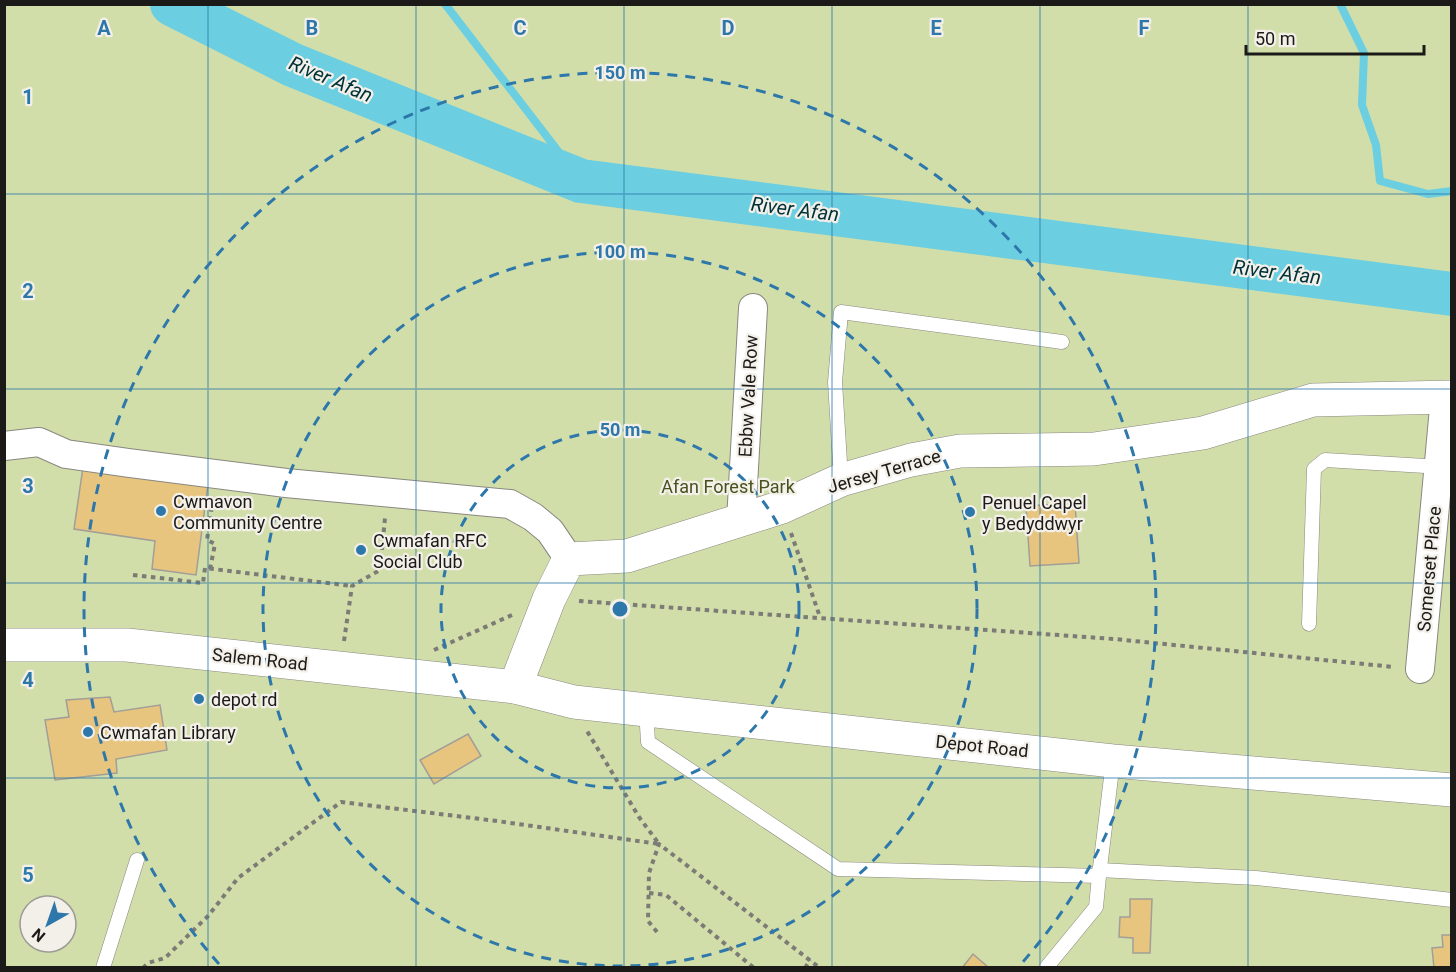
<svg xmlns="http://www.w3.org/2000/svg" width="1456" height="972" viewBox="0 0 1456 972" font-family="Roboto,sans-serif">
  <style>
    .green { fill: #d1dea9; fill-rule: evenodd }
    .lines { fill: none; stroke-linecap: round; stroke-linejoin: round }
    .stream { stroke: #6bcee1; stroke-width: 8 }
    .river { stroke: #6bcee1; stroke-width: 44 }
    .building { fill: #e7c57f; stroke: #a29e98; stroke-width: 1.5 }
    .service-casing { stroke: #8a8781; stroke-width: 15 }
    .minor-casing { stroke: #8a8781; stroke-width: 30 }
    .tertiary-casing { stroke: #8a8781; stroke-width: 34 }
    .secondary-casing { stroke: #8a8781; stroke-width: 34 }
    .path { stroke: #7c7b76; stroke-width: 4; stroke-dasharray: 4.5 4.5; stroke-linecap: butt }
    .service { stroke: #fff; stroke-width: 14 }
    .minor { stroke: #fff; stroke-width: 28 }
    .tertiary { stroke: #fff; stroke-width: 33 }
    .secondary { stroke: #fff; stroke-width: 33 }
    .grid { fill: none; stroke: #2d77ab; stroke-width: 1.5; stroke-opacity: 0.55 }
    .ring { fill: none; stroke: #2d77ab; stroke-width: 3; stroke-dasharray: 10 8 }
    .poi-dot { fill: #2d77ab; stroke: #f3f0e9; stroke-width: 2 }
    .labels { text-anchor: middle; dominant-baseline: central; stroke-width: 4.5; stroke-linejoin: round; paint-order: stroke }
    .street-label { font-size: 18px; fill: #1b1a18; stroke: #f3f0e9 }
    .park-label { font-size: 18px; fill: #48521e; stroke: #f3f0e9 }
    .poi-label { font-size: 18px; fill: #1b1a18; stroke: #f3f0e9; text-anchor: start }
    .water-label { font-size: 20px; font-style: italic; fill: #003139; stroke: #f3f0e9 }
    .grid-label { font-size: 20px; text-anchor: middle; font-weight: bold; fill: #2d77ab; stroke: #f3f0e9; stroke-width: 4.5; stroke-linejoin: round; paint-order: stroke }
    .centre { fill: #2d77ab; stroke: #f3f0e9; stroke-width: 3 }
    .ring-label { font-size: 18px; text-anchor: middle; font-weight: bold; fill: #2d77ab; stroke: #f3f0e9; stroke-width: 4.5; stroke-linejoin: round; paint-order: stroke }
  </style>
  <rect width="100%" height="100%" fill="#f3f0e9"/>
  <path class="green" d="M5 5H1451V967L5 968ZM30 906H66V942H30Z"/>
  <g class="lines">
    <g class="stream">
      <path d="M445 4 581 181"/>
      <path d="M1340 4 1364 53 1362 105 1376 145 1380 181 1428 194 1452 191"/>
    </g>
    <path class="river" d="M172 4 293 65 581 181 1452 294"/>
  </g>
  <g class="building">
    <path d="M83 467 208 484 196 575 152 569 155 541 74 529Z"/>
    <path d="M1075 503 1079 563 1030 566 1026 506Z"/>
    <path d="M110 697 114 712 160 705 167 750 116 759 117 773 55 780 45 720 69 717 66 700Z"/>
    <path d="M468 734 481 756 434 784 420 760Z"/>
    <path d="M1130 899H1152L1150 953H1133V938L1119 937 1120 917H1130Z"/>
    <path d="M1442 935H1452V968H1434L1432 948 1443 947Z"/>
    <path d="M973 954 989 968H962Z"/>
  </g>
  <g class="lines">
    <defs>
      <g id="service">
        <path d="M841 479 835 382 841 312 1062 342"/>
        <path d="M1309 624 1314 469 1325 460 1442 467"/>
        <path d="M646 709 648 742 838 869 1099 876 1113 761"/>
        <path d="M1099 870 1256 878 1452 900"/>
        <path d="M103 968 137 860"/>
        <path d="M1046 968 1096 907 1099 876"/>
      </g>
      <g id="minor">
        <path d="M4 446 39 442 66 454 129 463 286 483 510 504 533 517 550 531 569 559"/>
        <path d="M741 521 753 308"/>
        <path d="M1420 669 1445 397"/>
      </g>
      <path id="tertiary" d="M515 687 549 599 569 559 627 556 782 507 841 480 911 460 960 451 1094 449 1203 433 1313 400 1452 397"/>
      <path id="secondary" d="M4 645H127L515 687 574 702 1113 761 1452 790"/>
    </defs>
    <use href="#service" class="service-casing"/>
    <use href="#minor" class="minor-casing"/>
    <use href="#tertiary" class="tertiary-casing"/>
    <use href="#secondary" class="secondary-casing"/>
    <g class="path">
      <path d="M791 533 820 617"/>
      <path d="M210 569 215 544 207 540 213 498"/>
      <path d="M133 575 203 583 205 568 352 586"/>
      <path d="M579 601 1114 639 1394 667"/>
      <path d="M344 641 352 586 380 570 385 518"/>
      <path d="M434 650 512 615"/>
      <path d="M649 893 666 895 754 968"/>
      <path d="M657 932 648 921 649 873 659 844 820 968"/>
      <path d="M143 968 148 963 165 958 208 916 238 878 341 802 497 821 659 844 639 817 587 731"/>
      <path d="M805 968 810 960"/>
    </g>
    <use href="#service" class="service"/>
    <use href="#minor" class="minor"/>
    <use href="#tertiary" class="tertiary"/>
    <use href="#secondary" class="secondary"/>
  </g>
  <path class="grid" d="M208 4V968M416 4V968M624 4V968M832 4V968M1040 4V968M1248 4V968M4 194H1452M4 389H1452M4 583H1452M4 778H1452"/>
  <g class="ring">
    <circle cx="620" cy="609" r="179"/>
    <circle cx="620" cy="609" r="357"/>
    <path d="M219 964A536 536 0 1 1 1021 964"/>
  </g>
  <g class="poi-dot">
    <circle cx="161" cy="511" r="6"/>
    <circle cx="970" cy="512" r="6"/>
    <circle cx="361" cy="550" r="6"/>
    <circle cx="199" cy="699" r="6"/>
    <circle cx="88" cy="732" r="6"/>
  </g>
  <g class="labels">
    <g class="street-label">
      <text transform="translate(748 396) rotate(-87)">Ebbw Vale Row</text>
      <text transform="translate(884 471) rotate(-16)">Jersey Terrace</text>
      <text transform="translate(1429 569) rotate(-85)">Somerset Place</text>
      <text transform="translate(260 659) rotate(6)">Salem Road</text>
      <text transform="translate(982 746) rotate(6)">Depot Road</text>
    </g>
    <g class="park-label">
      <text x="728" y="486">Afan Forest Park</text>
    </g>
    <g class="poi-label">
      <text x="173" y="501">Cwmavon<tspan x="173" dy="21">Community Centre</tspan></text>
      <text x="982" y="502">Penuel Capel<tspan x="982" dy="21">y Bedyddwyr</tspan></text>
      <text x="373" y="540">Cwmafan RFC<tspan x="373" dy="21">Social Club</tspan></text>
      <text x="211" y="699">depot rd</text>
      <text x="100" y="732">Cwmafan Library</text>
    </g>
    <g class="water-label">
      <text transform="translate(331 79) rotate(23)">River Afan</text>
      <text transform="translate(795 209) rotate(7)">River Afan</text>
      <text transform="translate(1277 272) rotate(7)">River Afan</text>
    </g>
  </g>
  <g class="grid-label">
    <text x="104" y="35">A</text>
    <text x="312" y="35">B</text>
    <text x="520" y="35">C</text>
    <text x="728" y="35">D</text>
    <text x="936" y="35">E</text>
    <text x="1144" y="35">F</text>
    <text x="28" y="104">1</text>
    <text x="28" y="298">2</text>
    <text x="28" y="493">3</text>
    <text x="28" y="687">4</text>
    <text x="28" y="882">5</text>
  </g>
  <circle cx="620" cy="609" r="9" class="centre"/>
  <g class="ring-label">
    <text x="620" y="79">150 m</text>
    <text x="620" y="258">100 m</text>
    <text x="620" y="436">50 m</text>
  </g>
  <rect width="1456" height="972" fill="none" stroke="#1b1a18" stroke-width="12"/>
  <g transform="translate(48 924) rotate(220)"><circle r="28" fill="#f3f0e9" stroke="#9d9a95" stroke-width="1.5"/>
  <path d="M0-4.5L10 22L0 15L-10 22Z" fill="#2d77ab"/>
  <text y="-9" font-size="16" font-weight="bold" text-anchor="middle" fill="#1b1a18">N</text>
  </g>
  <path d="M1246 45v9h178v-9" fill="none" stroke="#1b1a18" stroke-width="3"/>
  <text x="1255" y="45" font-size="18" fill="#1b1a18" stroke="#f3f0e9" stroke-width="4.5" paint-order="stroke">50 m</text>
</svg>
